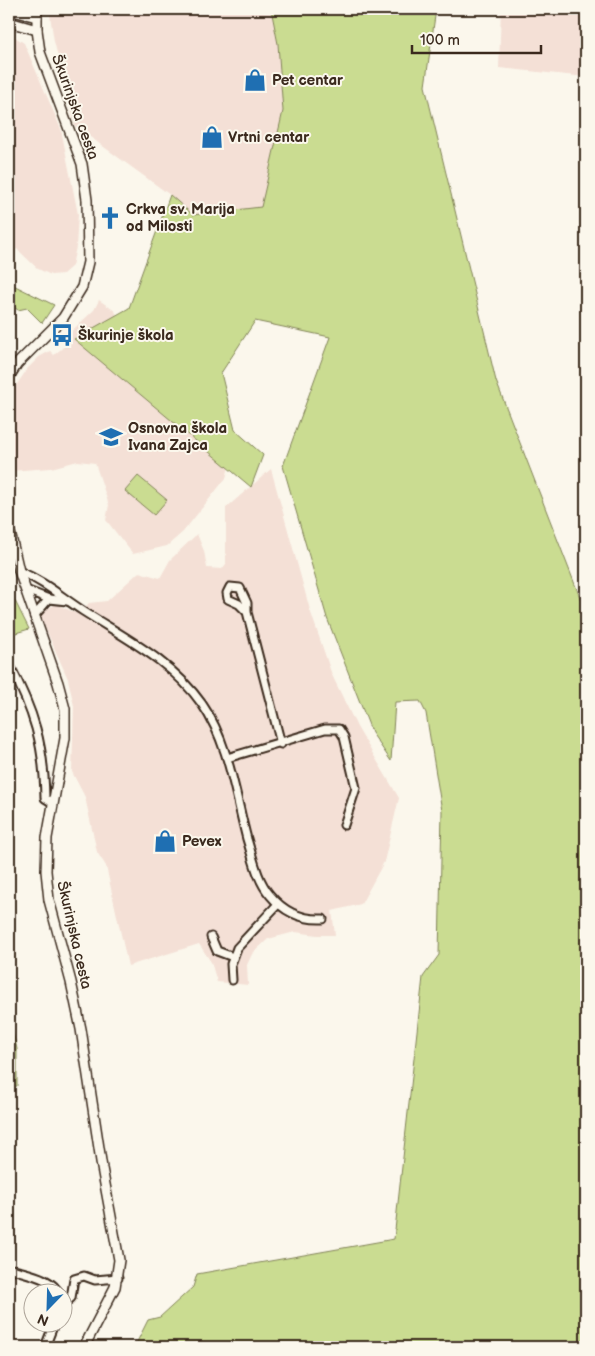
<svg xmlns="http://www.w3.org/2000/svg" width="595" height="1356" viewBox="0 0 595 1356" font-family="'Balsamiq Sans',sans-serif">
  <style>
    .built { fill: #f4e0d6 }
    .green { fill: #cadc91; stroke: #828358 }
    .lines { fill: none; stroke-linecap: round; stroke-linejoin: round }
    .minor-casing { stroke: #3b2a1e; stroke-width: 11 }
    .tertiary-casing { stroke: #3b2a1e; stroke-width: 12 }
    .minor { stroke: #fbf7ec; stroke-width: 7 }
    .tertiary { stroke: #fbf7ec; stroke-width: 9 }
    .labels { text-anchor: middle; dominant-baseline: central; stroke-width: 4; stroke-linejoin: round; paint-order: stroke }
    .poi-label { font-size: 15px; font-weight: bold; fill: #3b2a1e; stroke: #fbf7ec; text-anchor: start }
    .street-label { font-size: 15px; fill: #3b2a1e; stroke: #fbf7ec }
  </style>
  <rect width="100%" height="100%" fill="#fbf7ec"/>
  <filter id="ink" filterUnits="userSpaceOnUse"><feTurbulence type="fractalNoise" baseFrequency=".02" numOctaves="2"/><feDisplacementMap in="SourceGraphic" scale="10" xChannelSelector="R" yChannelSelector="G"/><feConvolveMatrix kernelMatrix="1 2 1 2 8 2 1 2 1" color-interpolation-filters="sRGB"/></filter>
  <g filter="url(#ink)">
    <g class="built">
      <path d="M49 9H271L278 44 283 111 261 208 193 215 170 195 75 126 54 41Z"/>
      <path d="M501 9H586V77L499 68Z"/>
      <path d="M9 33 24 43 61 129 78 214 76 247 72 266 63 274 51 275 38 269 17 249 9 254Z"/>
      <path d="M99 300 115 311 120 322 230 463 226 478 183 532 167 546 133 554 106 520 109 505 95 463 78 461 51 468 9 471V401L13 390 28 368 39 357 50 351 54 355 67 344 63 339 94 310Z"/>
      <path d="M271 469 310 610 332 675 357 727 399 798 384 862 361 904 332 911 335 935H317L295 932 268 939 252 954 247 965 248 985 217 982 211 962 199 944 128 966 106 866 97 852 85 797 72 772 74 706 68 679 40 616 41 612 56 604 78 614 89 603 107 601 139 572 160 578 170 560 197 534 204 551 207 568 222 569 226 564V508Z"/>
    </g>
    <g class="green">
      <path d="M271 9H436L425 86 496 381 586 613V1347L135 1346 148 1320 160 1317 193 1287 197 1274 394 1239 423 977 439 955 442 811 426 713 420 701 395 702 391 761 372 733 327 618 283 466 330 337 255 321 221 373 235 430 263 455 251 487 74 339 129 308 170 195 193 215 261 207 283 111 278 44Z"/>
      <path d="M9 283 54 305 42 323 27 308 18 310 9 304Z"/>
      <path d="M138 476 167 500 154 515 125 491Z"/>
      <path d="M9 589 29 629 9 635Z"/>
      <path d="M9 1016 17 1049V1086L9 1087Z"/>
    </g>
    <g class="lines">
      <defs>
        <g id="minor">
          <path d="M19 571C45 582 60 596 83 611 125 638 172 661 202 704 229 743 235 794 247 839 253 858 257 880 270 895 284 912 302 920 323 919"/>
          <path d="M26 590 49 599 67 601"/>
          <path d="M247 612 239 604 228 599 227 593 230 587 240 588 247 603V612L281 744"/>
          <path d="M34 616 49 599"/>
          <path d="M9 664C34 711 44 744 45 798L53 803"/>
          <path d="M227 758 325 729H339L344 737 356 788 344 825"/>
          <path d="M211 937 217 951 233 957"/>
          <path d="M232 980 231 964 237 948 278 904"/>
          <path d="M9 1268C24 1274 52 1276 59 1294"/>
          <path d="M62 1306 71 1298 74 1279 84 1276 95 1280 118 1278"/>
          <path d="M45 1347 54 1324"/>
        </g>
        <g id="tertiary">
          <path d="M9 10 37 17"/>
          <path d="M9 22 37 30"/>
          <path d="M9 377 17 364 63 318 82 287 88 262 87 200 82 164 40 52 37 30V9"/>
          <path d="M9 528 19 571 58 683 65 709V738L47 838 46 871 49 900 71 982 81 1029 102 1168 119 1260 115 1287 84 1347"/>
        </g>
      </defs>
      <use href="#minor" class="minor-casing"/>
      <use href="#tertiary" class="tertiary-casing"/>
      <use href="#minor" class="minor"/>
      <use href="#tertiary" class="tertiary"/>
    </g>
  </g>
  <defs>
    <symbol id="shop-bare" viewBox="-9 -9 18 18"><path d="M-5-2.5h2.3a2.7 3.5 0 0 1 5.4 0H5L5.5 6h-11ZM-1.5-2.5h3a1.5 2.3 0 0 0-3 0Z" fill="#1f6fb2" stroke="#fbf7ec" stroke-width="2.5" paint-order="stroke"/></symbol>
    <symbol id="church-bare" viewBox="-9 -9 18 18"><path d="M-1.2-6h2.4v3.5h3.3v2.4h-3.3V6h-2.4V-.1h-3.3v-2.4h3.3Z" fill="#1f6fb2" stroke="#fbf7ec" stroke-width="2.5" paint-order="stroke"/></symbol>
    <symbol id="bus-bare" viewBox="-9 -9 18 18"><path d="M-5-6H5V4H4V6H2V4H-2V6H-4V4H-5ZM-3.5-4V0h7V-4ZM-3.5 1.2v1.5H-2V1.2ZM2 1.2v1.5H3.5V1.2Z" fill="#1f6fb2" stroke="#fbf7ec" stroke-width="2.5" paint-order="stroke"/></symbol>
    <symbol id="school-bare" viewBox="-9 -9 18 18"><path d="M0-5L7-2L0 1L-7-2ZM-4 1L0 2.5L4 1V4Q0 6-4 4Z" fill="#1f6fb2" stroke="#fbf7ec" stroke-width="2.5" paint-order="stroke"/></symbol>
  </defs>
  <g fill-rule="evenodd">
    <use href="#shop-bare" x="239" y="64" width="32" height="32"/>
    <use href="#shop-bare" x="196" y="121" width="32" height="32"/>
    <use href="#church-bare" x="94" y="202" width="32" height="32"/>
    <use href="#bus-bare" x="46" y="319" width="32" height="32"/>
    <use href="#school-bare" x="95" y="421" width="32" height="32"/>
    <use href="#shop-bare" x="149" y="825" width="32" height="32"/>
  </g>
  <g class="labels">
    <g class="poi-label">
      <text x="272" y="80">Pet centar</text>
      <text x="228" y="137">Vrtni centar</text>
      <text x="126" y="209">Crkva sv. Marija<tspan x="126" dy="17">od Milosti</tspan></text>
      <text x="78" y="335">Škurinje škola</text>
      <text x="128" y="428">Osnovna škola<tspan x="128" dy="17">Ivana Zajca</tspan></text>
      <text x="182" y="841">Pevex</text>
    </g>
    <g class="street-label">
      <text transform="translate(75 107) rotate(70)">Škurinjska cesta</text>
      <text transform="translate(74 935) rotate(77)">Škurinjska cesta</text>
    </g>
  </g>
  <rect width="595" height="1356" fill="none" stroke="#fbf7ec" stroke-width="30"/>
  <rect x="15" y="15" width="565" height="1326" fill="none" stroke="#3b2a1e" stroke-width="2" filter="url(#ink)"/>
  <g transform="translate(48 1308) rotate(203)"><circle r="24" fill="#fbf7ec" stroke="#aea59a"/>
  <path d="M0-4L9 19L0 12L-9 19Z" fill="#1f6fb2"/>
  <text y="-8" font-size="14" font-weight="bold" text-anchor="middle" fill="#3b2a1e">N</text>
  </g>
  <path d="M412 45v8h129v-8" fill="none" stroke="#3b2a1e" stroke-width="2.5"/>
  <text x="420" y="45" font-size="15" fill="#3b2a1e" stroke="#fbf7ec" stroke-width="4" paint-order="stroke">100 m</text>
</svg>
